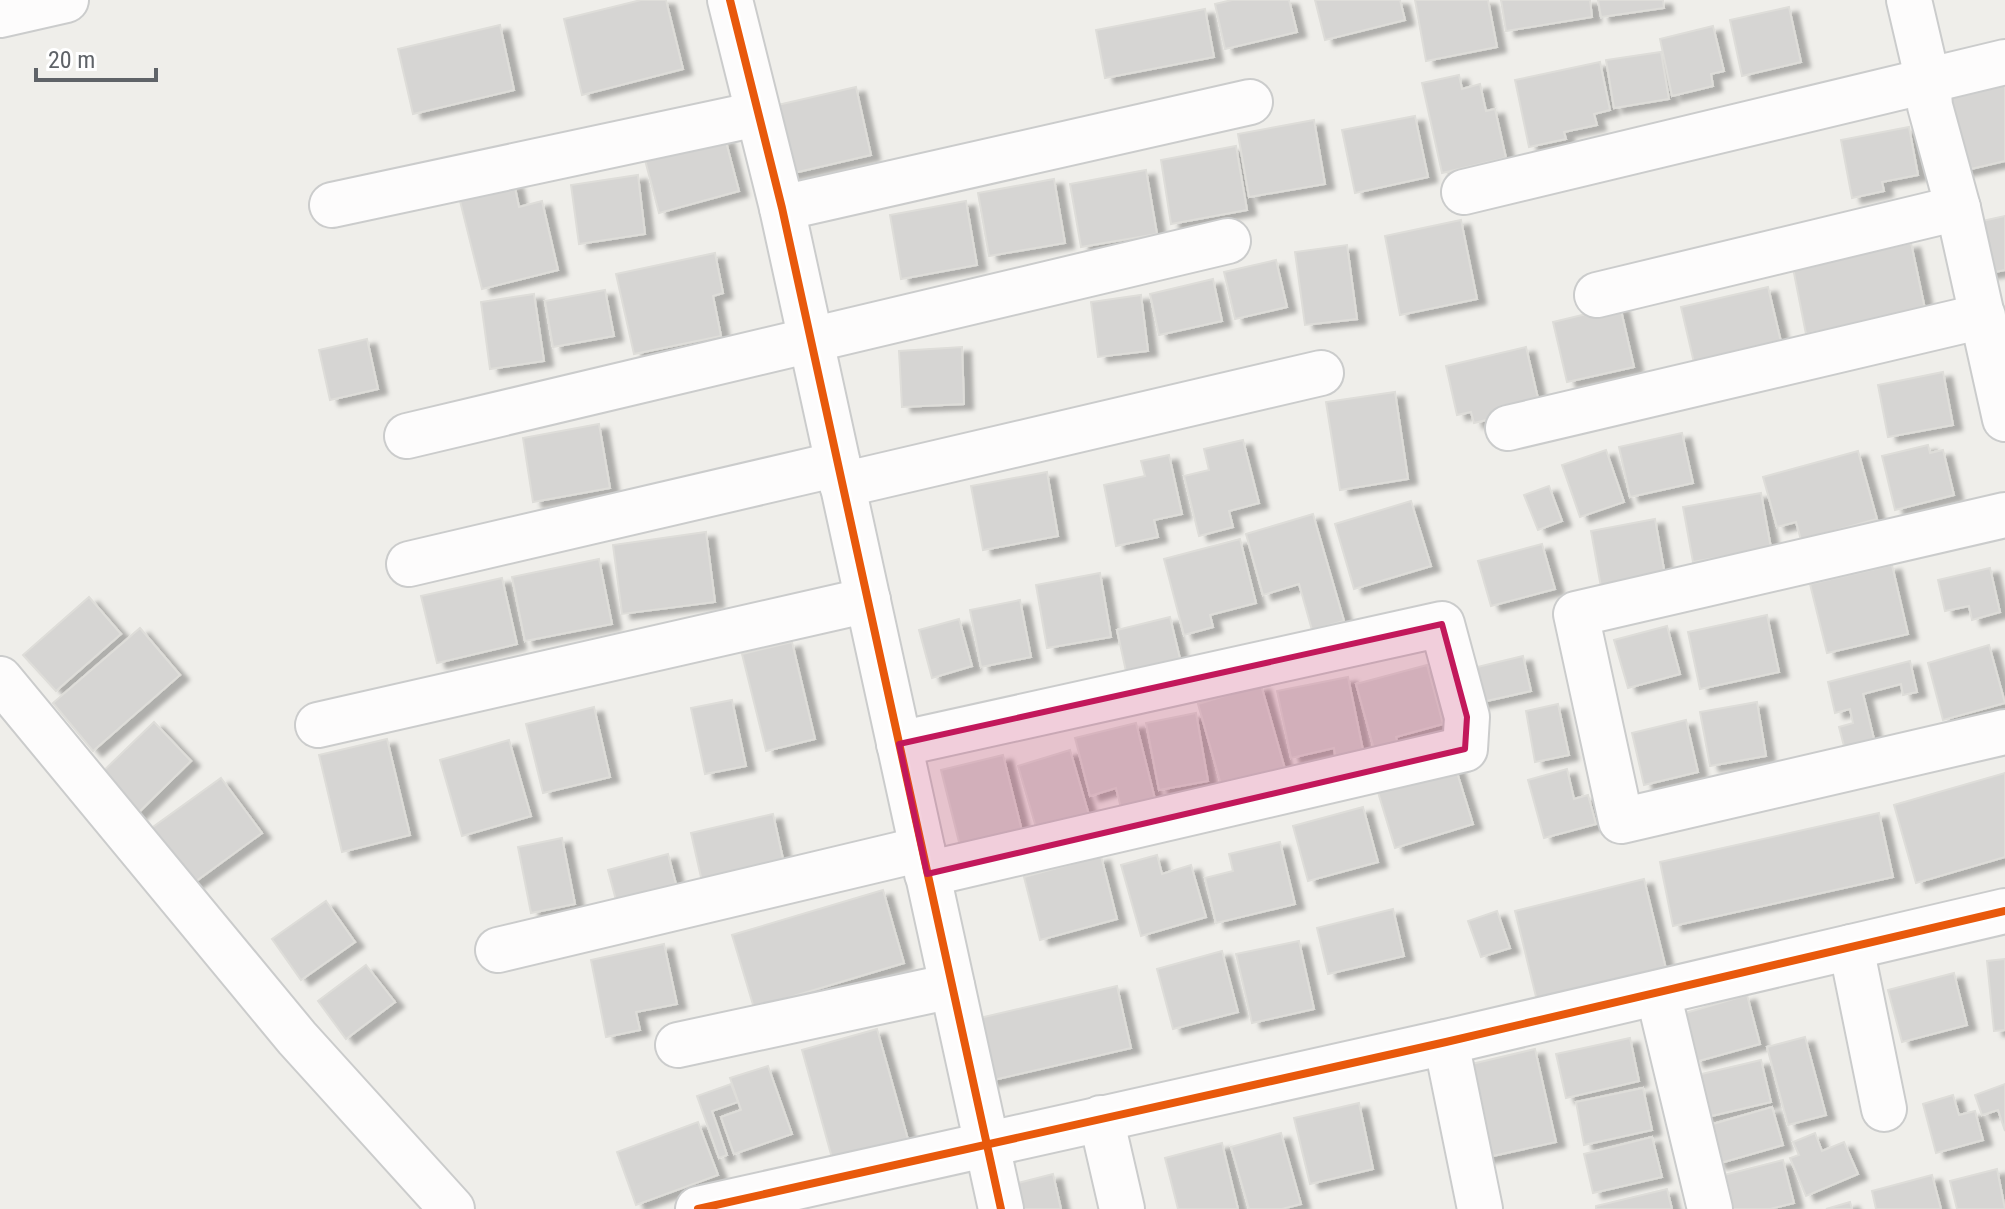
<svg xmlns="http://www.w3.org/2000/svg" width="2005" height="1209" viewBox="0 0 2005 1209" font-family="'Roboto Condensed',sans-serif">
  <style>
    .building { fill: #d6d5d3; stroke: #deddd9; stroke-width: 2; filter: url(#shadow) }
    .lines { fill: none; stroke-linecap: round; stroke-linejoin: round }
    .minor-casing { stroke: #cbcccc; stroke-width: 48 }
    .minor { stroke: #fdfcfc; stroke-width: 44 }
    .cycleway-casing { stroke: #fff; stroke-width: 13 }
    .cycleway { stroke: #e8590c; stroke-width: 8 }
    .marked { fill: #c2185b; fill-opacity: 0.2; stroke: #c2185b; stroke-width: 6; stroke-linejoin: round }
  </style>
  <defs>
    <filter id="shadow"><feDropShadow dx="9" dy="5" stdDeviation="2" flood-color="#0004"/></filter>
  </defs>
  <rect width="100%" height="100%" fill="#efeeea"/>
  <g class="building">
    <path d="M641 0H666L683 69 582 95 564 19Z"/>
    <path d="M1232 0H1289L1297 32 1225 49 1215 4Z"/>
    <path d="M1315 0H1400L1405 20 1325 40Z"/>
    <path d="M1415 0H1488L1497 47 1426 61Z"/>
    <path d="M1501 0H1590L1592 17 1506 31Z"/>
    <path d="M1598 0H1663L1664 8 1601 17Z"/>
    <path d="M1789 7 1801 62 1742 76 1730 20Z"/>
    <path d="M1205 9 1214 57 1105 78 1096 30Z"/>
    <path d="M500 25 514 90 413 114 398 49Z"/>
    <path d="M1713 26 1724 71 1711 74 1713 86 1672 96 1660 39Z"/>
    <path d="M1661 52 1669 99 1614 108 1606 60Z"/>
    <path d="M1600 62 1610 110 1594 114 1597 125 1564 132 1566 139 1529 147 1515 80Z"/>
    <path d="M1459 75 1462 89 1480 84 1486 111 1495 109 1506 158 1442 173 1422 83Z"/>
    <path d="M2005 84V161L1958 172 1940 100Z"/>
    <path d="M856 87 871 155 785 175 769 107Z"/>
    <path d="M1415 116 1428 177 1355 193 1342 130Z"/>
    <path d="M1314 120 1325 184 1249 197 1238 134Z"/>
    <path d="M1909 127 1918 175 1882 182 1884 191 1852 198 1841 140Z"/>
    <path d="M725 138 739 191 659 213 645 160Z"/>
    <path d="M1236 146 1247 210 1171 224 1161 160Z"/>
    <path d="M1146 170 1157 234 1081 247 1070 184Z"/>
    <path d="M638 175 645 234 579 244 571 185Z"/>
    <path d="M1054 179 1065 243 989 256 978 193Z"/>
    <path d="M514 183 519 207 542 201 558 270 482 289 459 197Z"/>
    <path d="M966 201 977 265 901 279 890 215Z"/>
    <path d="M2005 216V270L1984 274 1973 223Z"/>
    <path d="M1461 220 1477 299 1400 315 1385 236Z"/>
    <path d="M1911 243 1925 309 1806 334 1793 268Z"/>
    <path d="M1347 245 1357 319 1305 325 1295 252Z"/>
    <path d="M715 253 723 293 713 296 721 336 634 354 616 274Z"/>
    <path d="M1276 260 1287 307 1235 319 1224 272Z"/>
    <path d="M1213 279 1222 321 1159 335 1150 294Z"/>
    <path d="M1768 287 1782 346 1695 367 1681 307Z"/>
    <path d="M605 290 614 336 553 347 545 301Z"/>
    <path d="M534 294 544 361 490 369 481 302Z"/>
    <path d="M1141 295 1148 351 1098 357 1091 302Z"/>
    <path d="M1620 306 1634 367 1567 382 1553 322Z"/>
    <path d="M367 339 378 389 330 400 319 350Z"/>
    <path d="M962 347 964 404 902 407 899 351Z"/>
    <path d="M1526 347 1540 407 1474 423 1471 412 1457 415 1446 366Z"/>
    <path d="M1943 372 1953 425 1888 437 1878 385Z"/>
    <path d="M1395 392 1408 479 1340 490 1326 402Z"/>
    <path d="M599 424 610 488 533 502 523 438Z"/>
    <path d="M1682 433 1693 483 1630 497 1619 447Z"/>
    <path d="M1243 440 1259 503 1229 511 1233 527 1199 536 1184 476 1209 470 1204 449Z"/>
    <path d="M1928 445 1930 453 1943 450 1954 495 1895 510 1882 456Z"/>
    <path d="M1606 450 1624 502 1580 517 1562 465Z"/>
    <path d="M1858 451 1877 519 1801 540 1796 522 1777 527 1763 477Z"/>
    <path d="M1169 455 1182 514 1154 520 1158 537 1116 546 1104 485 1145 476 1141 461Z"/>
    <path d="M1047 472 1058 536 983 550 971 486Z"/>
    <path d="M1549 486 1562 521 1538 530 1524 495Z"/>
    <path d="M1761 493 1771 548 1693 562 1683 507Z"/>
    <path d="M1411 501 1431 566 1354 589 1335 524Z"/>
    <path d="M1313 514 1344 621 1312 630 1299 584 1263 595 1246 534Z"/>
    <path d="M1655 519 1665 575 1601 587 1591 531Z"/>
    <path d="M706 532 715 602 622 614 613 545Z"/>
    <path d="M1240 539 1256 603 1210 615 1213 627 1184 635 1164 559Z"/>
    <path d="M1542 544 1555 589 1491 606 1478 561Z"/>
    <path d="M599 559 612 624 525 641 512 577Z"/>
    <path d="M1892 565 1908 634 1827 653 1810 584Z"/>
    <path d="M1990 568 2000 612 1972 620 1969 606 1945 611 1938 580Z"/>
    <path d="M1100 573 1111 637 1047 648 1036 585Z"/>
    <path d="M502 578 517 644 437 663 421 596Z"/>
    <path d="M89 597 121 634 56 691 23 655Z"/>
    <path d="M1020 600 1031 657 981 667 970 610Z"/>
    <path d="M1767 615 1779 672 1700 689 1688 632Z"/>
    <path d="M1170 617 1181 663 1127 676 1117 630Z"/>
    <path d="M959 619 972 666 932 678 919 630Z"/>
    <path d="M1667 626 1680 674 1628 688 1614 640Z"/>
    <path d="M140 628 180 675 93 751 53 703Z"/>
    <path d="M792 642 815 739 766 751 742 654Z"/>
    <path d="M1989 645 2005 703 1943 720 1928 663Z"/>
    <path d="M1523 656 1531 691 1473 704 1465 670Z"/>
    <path d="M1910 661 1917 692 1903 695 1901 684 1863 694 1875 743 1845 750 1839 727 1853 723 1850 709 1835 713 1828 682Z"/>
    <path d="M1427 665 1443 724 1396 737 1402 761 1379 767 1356 684Z"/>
    <path d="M1348 677 1364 755 1336 761 1334 748 1291 758 1277 691Z"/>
    <path d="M1261 685 1287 776 1224 795 1198 704Z"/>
    <path d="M732 700 746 766 705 774 691 708Z"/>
    <path d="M1757 702 1766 756 1710 766 1700 712Z"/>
    <path d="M1558 704 1569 755 1535 762 1526 711Z"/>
    <path d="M594 707 610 777 543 793 526 724Z"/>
    <path d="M1196 713 1208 781 1159 790 1146 723Z"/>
    <path d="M1686 720 1698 772 1644 785 1632 733Z"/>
    <path d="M154 722 191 761 131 820 93 781Z"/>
    <path d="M1136 723 1156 803 1122 812 1116 788 1090 796 1075 738Z"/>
    <path d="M387 739 410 835 342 852 319 755Z"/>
    <path d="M509 740 531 816 462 836 440 760Z"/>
    <path d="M1070 750 1089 815 1037 831 1018 766Z"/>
    <path d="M1003 755 1024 839 962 854 941 770Z"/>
    <path d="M1455 766 1473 824 1395 848 1377 789Z"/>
    <path d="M1567 769 1574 799 1588 795 1596 824 1544 838 1528 780Z"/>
    <path d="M2005 773V857L1916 883 1894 805Z"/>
    <path d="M221 778 262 833 188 887 146 832Z"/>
    <path d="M1363 807 1378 862 1308 881 1293 826Z"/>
    <path d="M1879 813 1893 877 1673 926 1660 862Z"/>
    <path d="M773 814 787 877 705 895 691 833Z"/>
    <path d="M562 838 575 904 531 913 518 847Z"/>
    <path d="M1280 842 1295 904 1216 923 1205 878 1233 871 1229 854Z"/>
    <path d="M668 854 677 888 617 904 608 870Z"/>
    <path d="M1157 855 1162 874 1191 865 1206 917 1141 936 1121 865Z"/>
    <path d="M1101 856 1117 919 1040 940 1024 877Z"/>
    <path d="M1644 879 1668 977 1539 1009 1515 911Z"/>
    <path d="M883 890 904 963 754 1008 732 935Z"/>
    <path d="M326 901 355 942 301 980 272 939Z"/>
    <path d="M1393 909 1404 956 1328 974 1317 928Z"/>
    <path d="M1497 911 1510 948 1481 957 1468 921Z"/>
    <path d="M1299 941 1314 1009 1252 1023 1236 954Z"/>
    <path d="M664 944 677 1004 636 1012 640 1030 606 1037 591 960Z"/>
    <path d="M1222 951 1238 1012 1173 1029 1157 969Z"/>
    <path d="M2005 959V1030L1994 1031 1987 961Z"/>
    <path d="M366 965 395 1002 346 1039 318 1001Z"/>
    <path d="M1954 973 1967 1025 1902 1042 1888 990Z"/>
    <path d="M1117 986 1131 1048 985 1082 971 1020Z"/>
    <path d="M1747 995 1760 1044 1695 1062 1682 1014Z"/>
    <path d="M877 1029 909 1143 834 1165 802 1050Z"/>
    <path d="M1805 1037 1826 1115 1788 1125 1767 1047Z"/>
    <path d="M1630 1038 1639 1081 1566 1098 1556 1054Z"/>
    <path d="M1535 1049 1556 1142 1479 1159 1459 1067Z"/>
    <path d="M1761 1060 1771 1102 1703 1118 1693 1076Z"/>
    <path d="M768 1066 792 1134 734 1154 721 1117 741 1110 730 1078Z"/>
    <path d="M731 1084 738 1102 712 1111 727 1155 719 1158 697 1096Z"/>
    <path d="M2005 1084V1131L1998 1110 1982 1115 1975 1095Z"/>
    <path d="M1643 1088 1652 1130 1584 1145 1576 1102Z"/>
    <path d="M1953 1095 1959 1115 1975 1111 1983 1140 1936 1153 1923 1104Z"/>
    <path d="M1359 1103 1373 1169 1310 1184 1294 1118Z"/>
    <path d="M1772 1107 1783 1145 1717 1164 1706 1126Z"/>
    <path d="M698 1122 718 1175 636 1205 617 1152Z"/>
    <path d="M1281 1133 1301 1204 1282 1209H1249L1231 1147Z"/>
    <path d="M1815 1133 1822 1151 1844 1142 1858 1174 1806 1196 1790 1158 1799 1155 1793 1142Z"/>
    <path d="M1652 1137 1662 1177 1593 1193 1584 1154Z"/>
    <path d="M1222 1143 1238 1209H1178L1165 1158Z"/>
    <path d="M1783 1160 1794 1203 1770 1209H1723L1716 1177Z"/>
    <path d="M1997 1169 2005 1209H1957L1950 1181Z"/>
    <path d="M1053 1174 1061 1209H1024L1018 1183Z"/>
    <path d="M1932 1175 1941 1209H1876L1872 1191Z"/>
    <path d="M1667 1189 1672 1209H1596V1206Z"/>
    <path d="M1850 1202 1852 1209H1826Z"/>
  </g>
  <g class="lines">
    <defs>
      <g id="minor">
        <path d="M730 0 782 208 1001 1209"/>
        <path d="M1909 0 1928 81 1930 106 1958 208 2005 419"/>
        <path d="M0 15 66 0"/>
        <path d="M1464 192 2005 62"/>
        <path d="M332 205 757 114"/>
        <path d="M782 208 1250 102"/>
        <path d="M1597 295 1958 208"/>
        <path d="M1508 428 1983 316"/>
        <path d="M407 436 1228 241"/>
        <path d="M842 485 1321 373"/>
        <path d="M2005 515 1576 614 1621 821 2005 732"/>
        <path d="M409 564 838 464"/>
        <path d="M0 679 297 1038 452 1209"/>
        <path d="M318 725 868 600"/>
        <path d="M899 744 1442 624 1467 717 1465 749 927 874"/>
        <path d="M1851 947 1884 1109"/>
        <path d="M498 950 922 849"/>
        <path d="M1658 993 1710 1209"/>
        <path d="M1446 1042 1480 1209"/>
        <path d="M678 1045 952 986"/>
        <path d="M1101 1118 1122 1209"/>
        <path d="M698 1209 1446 1042 2005 911"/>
      </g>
    </defs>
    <use href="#minor" class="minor-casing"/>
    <use href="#minor" class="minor"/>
    <defs>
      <g id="cycleway">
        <path d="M730 0 782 208 1001 1209"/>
        <path d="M698 1209 1446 1042 2005 911"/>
      </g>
    </defs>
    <use href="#cycleway" class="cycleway-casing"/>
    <use href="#cycleway" class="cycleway"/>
  </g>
  <path class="marked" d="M1442 624 1467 717 1465 749 927 874 899 744Z"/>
  <path d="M36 68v12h120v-12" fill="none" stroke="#5f6368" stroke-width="4"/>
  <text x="48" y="68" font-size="24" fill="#5f6368" stroke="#ffffff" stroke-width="6" paint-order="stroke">20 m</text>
</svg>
